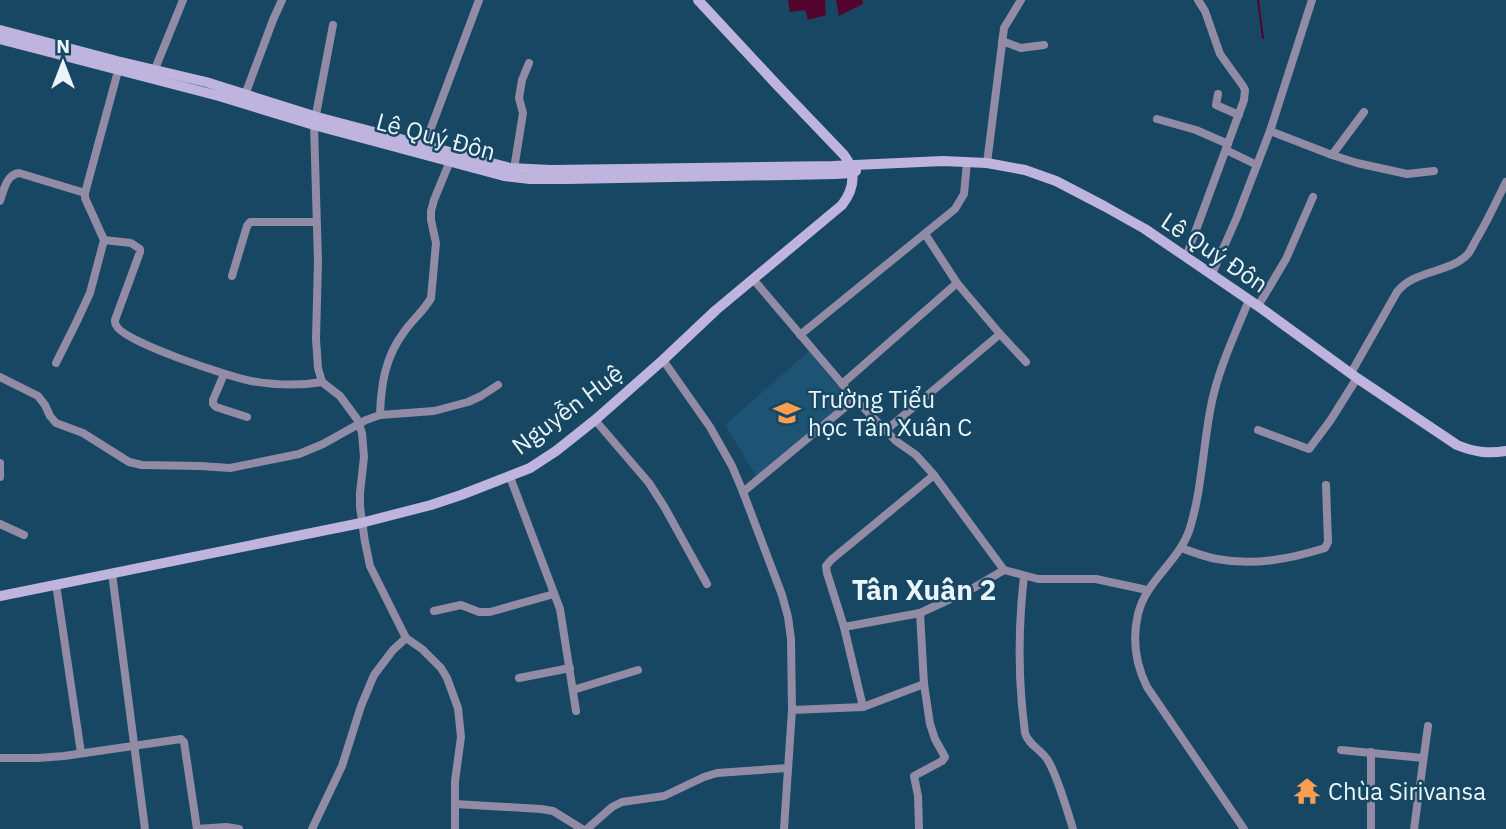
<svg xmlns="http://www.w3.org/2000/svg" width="1506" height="829" viewBox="0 0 1506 829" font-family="'IBM Plex Sans',sans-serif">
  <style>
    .built { fill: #1e5473 }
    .water { fill: #53042c }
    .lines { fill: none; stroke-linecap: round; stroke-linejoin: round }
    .stream { stroke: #53042c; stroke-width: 2 }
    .street { stroke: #928ba5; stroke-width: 8 }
    .secondary { stroke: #bfb4dd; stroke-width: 10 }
    .labels { text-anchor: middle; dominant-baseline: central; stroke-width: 5; stroke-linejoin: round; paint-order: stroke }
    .street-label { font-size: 24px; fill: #e9f5fd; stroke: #174762 }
    .poi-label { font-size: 24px; fill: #e9f5fd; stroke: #174762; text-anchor: start }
    .quarter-label { font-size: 28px; font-weight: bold; fill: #e9f5fd; stroke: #174762 }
  </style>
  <rect width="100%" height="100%" fill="#174762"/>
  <path class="built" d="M809 351 850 401 757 477 725 425Z"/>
  <g class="water">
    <path d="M788 0H825L826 15 808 20 805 10 790 12Z"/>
    <path d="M836 0H862L863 4 839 16Z"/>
  </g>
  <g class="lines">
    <path class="stream" d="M1258 0 1263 38"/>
    <g class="street">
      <path d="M333 25 314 125 318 261 316 339 318 368 322 382 340 396 357 419 362 433 364 457 360 493V507L365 542 370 566 406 638 422 649 441 668 447 678 458 708 461 737 455 781V829"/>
      <path d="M1002 41 1021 48 1044 45"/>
      <path d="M155 69 183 0"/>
      <path d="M1218 94 1216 105 1239 115"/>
      <path d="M245 95 273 20 282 0"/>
      <path d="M1157 119 1196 130 1228 144"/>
      <path d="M1270 131 1332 155 1364 112"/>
      <path d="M425 144 479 0"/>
      <path d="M1226 150 1257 165"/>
      <path d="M1332 155 1357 163 1407 174 1434 171"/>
      <path d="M987 163 1004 28 1021 0"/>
      <path d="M514 169 523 113 519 98 522 80 529 63"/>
      <path d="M0 201C4 190 6 175 19 173L85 193"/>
      <path d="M925 234 957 283"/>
      <path d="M104 240 131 243 140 249V252L115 320C115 322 115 324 116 325 122 342 231 377 251 381 274 385 299 386 322 382"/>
      <path d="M1186 257 1244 100 1245 90 1243 86 1220 54 1205 11 1198 0"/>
      <path d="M1212 274 1237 217 1270 131 1312 0"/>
      <path d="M232 276 247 226 250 222H316"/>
      <path d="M753 279 855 399 896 441 916 455 934 475 1004 570 1038 579H1096L1147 590"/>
      <path d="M1258 306 1286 259 1313 197"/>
      <path d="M1000 334 1026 362"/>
      <path d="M800 335 955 209 964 194 967 162"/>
      <path d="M663 360 710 427 732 466 743 492 855 399"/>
      <path d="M56 363 76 323 90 293 104 240 85 198V193L118 71"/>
      <path d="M1351 373 1397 292C1415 269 1449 274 1468 254 1471 250 1473 245 1476 240 1487 222 1496 202 1506 182"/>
      <path d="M224 374 213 400V404L216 407 247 417"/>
      <path d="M0 377 38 396 45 405 50 416 56 423 83 433 129 462 142 465 200 466 230 468 299 454 323 444 366 420 380 415 434 411 468 402 481 396 498 385"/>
      <path d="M842 384 957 283 1000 334 885 431"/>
      <path d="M380 415C381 385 385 357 404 332 412 320 424 311 431 298L436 243 431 220V211L434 200 450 161"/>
      <path d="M595 420 649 483 665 508 707 584"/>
      <path d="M1258 430 1309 449 1330 421 1357 378"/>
      <path d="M0 463V477"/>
      <path d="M510 477 560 609 576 711"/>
      <path d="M743 492 782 595 788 617 791 639 792 710 784 829"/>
      <path d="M0 524 24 535"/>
      <path d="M1181 548C1193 552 1205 557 1217 559 1254 566 1290 559 1325 548L1328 542 1326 485"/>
      <path d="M112 573 145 829"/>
      <path d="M1024 576C1018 628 1018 681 1025 733 1028 744 1040 749 1047 759 1057 774 1067 810 1073 829"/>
      <path d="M56 584 81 753"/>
      <path d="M434 611 461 605 479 612H490L554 594"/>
      <path d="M844 627 920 613 970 590 1004 570"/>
      <path d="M519 678 570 668"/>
      <path d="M573 690 638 670"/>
      <path d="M863 707 844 627 827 573 826 566 831 560 934 475"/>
      <path d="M792 710 863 707 924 684"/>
      <path d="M1341 750 1423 758"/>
      <path d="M1371 752V829"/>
      <path d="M0 758H38L64 756 181 739 184 742 197 829"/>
      <path d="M455 804 541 809 553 811 582 829"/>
      <path d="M197 829 226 827 239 829"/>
      <path d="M312 829 342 766 361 706 374 675 393 650 406 638"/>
      <path d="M587 829 612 807 622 802 664 796 704 777 717 773 788 768"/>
      <path d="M919 829 918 796 914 776 942 761 945 757 935 739 930 724 924 684 920 613"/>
      <path d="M1244 829 1147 687C1135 663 1132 640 1138 614 1146 580 1180 561 1190 528 1202 489 1203 446 1211 406 1218 370 1235 334 1249 300"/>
      <path d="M1414 829 1428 726"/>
    </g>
    <g class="secondary">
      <path d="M0 30 117 61 206 82 317 117 510 168 551 170 625 169 833 166 943 161 987 163 1025 170 1056 181 1104 206 1145 229 1258 306 1357 378 1457 445C1474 452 1488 454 1506 451"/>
      <path d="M0 39 219 96 314 125 504 176 530 179H567L836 174 852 173 856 171"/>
      <path d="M0 596 361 523 431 505 461 495 530 468 556 451 595 420 663 360 716 310 842 205C854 189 857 172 844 155L777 85 698 0"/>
    </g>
  </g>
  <defs>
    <symbol id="school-bare" viewBox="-9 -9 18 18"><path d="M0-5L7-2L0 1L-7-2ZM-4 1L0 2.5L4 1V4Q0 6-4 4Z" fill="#fb9e52" stroke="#174762" stroke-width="2.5" paint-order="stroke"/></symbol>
    <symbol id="temple-bare" viewBox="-9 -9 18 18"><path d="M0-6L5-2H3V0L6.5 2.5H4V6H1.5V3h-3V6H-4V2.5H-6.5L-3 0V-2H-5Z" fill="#fb9e52" stroke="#174762" stroke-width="2.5" paint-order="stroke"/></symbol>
  </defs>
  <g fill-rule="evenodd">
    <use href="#school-bare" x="768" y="394" width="38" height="38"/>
    <use href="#temple-bare" x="1288" y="772" width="38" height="38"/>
  </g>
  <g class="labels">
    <g class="street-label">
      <text transform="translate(436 136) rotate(15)">Lê Quý Đôn</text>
      <text transform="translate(1215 252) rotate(34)">Lê Quý Đôn</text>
      <text transform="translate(567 409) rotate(-37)">Nguyễn Huệ</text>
    </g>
    <g class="poi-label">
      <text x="808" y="399">Trường Tiểu<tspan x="808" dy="28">học Tân Xuân C</tspan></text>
      <text x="1328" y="791">Chùa Sirivansa</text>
    </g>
    <g class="quarter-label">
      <text x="924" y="589">Tân Xuân 2</text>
    </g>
  </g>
  <g transform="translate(63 63)" stroke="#174762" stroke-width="5" paint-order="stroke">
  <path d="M0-5L12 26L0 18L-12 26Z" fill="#e9f5fd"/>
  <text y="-10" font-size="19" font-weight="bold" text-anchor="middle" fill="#e9f5fd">N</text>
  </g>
</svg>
